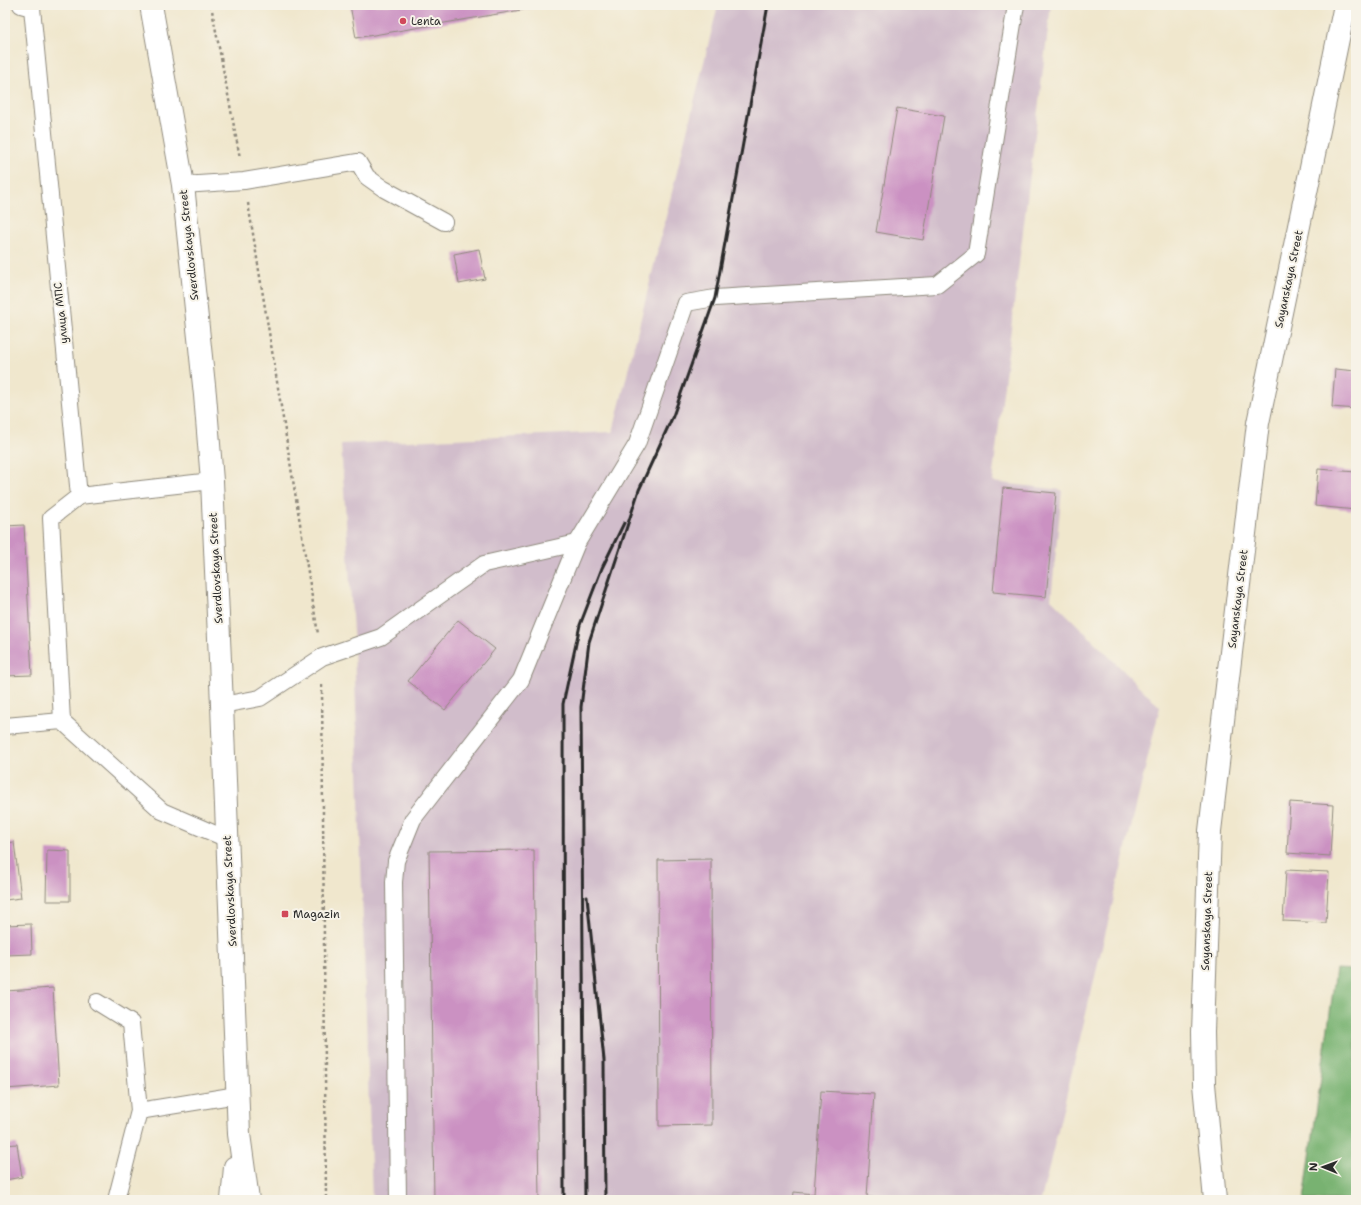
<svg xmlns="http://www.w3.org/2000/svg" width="1361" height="1205" viewBox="0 0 1361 1205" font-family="'Shantell Sans',sans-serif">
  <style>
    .industrial { fill: #d1bdcb }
    .forest { fill: #78b271; stroke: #526e4e }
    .building { fill: #cb91c2 }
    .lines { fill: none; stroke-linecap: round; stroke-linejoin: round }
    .lane-casing { stroke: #8e897c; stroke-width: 18 }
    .street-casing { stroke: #8e897c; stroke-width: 24 }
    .highway-casing { stroke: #8e897c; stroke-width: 24 }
    .path { stroke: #8e897c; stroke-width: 2.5; stroke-dasharray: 3 3; stroke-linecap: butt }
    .lane { stroke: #fff; stroke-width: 16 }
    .street { stroke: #fff; stroke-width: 22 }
    .highway { stroke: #fff; stroke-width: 22 }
    .rail { stroke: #2b2b2b; stroke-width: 3 }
    .poi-dot { fill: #d1495b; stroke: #f7f3e8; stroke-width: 1.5 }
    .labels { text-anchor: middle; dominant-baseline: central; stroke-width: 4; stroke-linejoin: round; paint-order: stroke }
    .poi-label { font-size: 11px; fill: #2b2b2b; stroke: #f7f3e8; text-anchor: start }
    .street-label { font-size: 11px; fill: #2b2b2b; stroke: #f7f3e8 }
  </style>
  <rect width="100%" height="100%" fill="#f7f3e8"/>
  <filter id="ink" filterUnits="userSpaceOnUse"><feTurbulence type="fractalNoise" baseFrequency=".025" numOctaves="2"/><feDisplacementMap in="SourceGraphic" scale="8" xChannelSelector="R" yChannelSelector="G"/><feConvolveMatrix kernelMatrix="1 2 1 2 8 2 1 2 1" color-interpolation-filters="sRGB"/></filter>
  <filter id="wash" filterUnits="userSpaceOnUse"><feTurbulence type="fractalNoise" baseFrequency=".012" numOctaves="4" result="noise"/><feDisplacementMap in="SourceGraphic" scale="16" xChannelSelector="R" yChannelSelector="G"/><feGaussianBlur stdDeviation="0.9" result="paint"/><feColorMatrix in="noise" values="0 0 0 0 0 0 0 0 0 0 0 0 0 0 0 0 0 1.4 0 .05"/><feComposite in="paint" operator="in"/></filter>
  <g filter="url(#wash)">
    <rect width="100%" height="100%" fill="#f0e7cd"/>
    <path class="industrial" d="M718 5H1051L992 482 1062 490 1051 599 1160 707 1041 1200H372L354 646 341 444 613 432Z"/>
    <path class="forest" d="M1336 969 1356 970V1200H1304Z"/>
    <g id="blocks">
      <g class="building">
        <path d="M350 5H545V6L356 38Z"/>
        <path d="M897 108 944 116 923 240 876 232Z"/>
        <path d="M479 249 485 279 459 284 454 254Z"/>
        <path d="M1335 369 1356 371V409L1332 407Z"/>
        <path d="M1318 469 1356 472V510L1315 506Z"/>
        <path d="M1003 488 1056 493 1046 597 993 592Z"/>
        <path d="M24 525 32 675 5 676V526Z"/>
        <path d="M458 620 495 649 445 710 408 681Z"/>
        <path d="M1290 802 1333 805 1330 856 1287 853Z"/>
        <path d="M14 842 21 898 5 900V843Z"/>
        <path d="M47 850 70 851V901H46Z"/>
        <path d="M534 850 539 1200H434L429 851Z"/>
        <path d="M711 859 712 1125 659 1126 658 860Z"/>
        <path d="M1286 870 1329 872 1326 923 1283 921Z"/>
        <path d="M31 924 32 954 5 955V925Z"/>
        <path d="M53 988 59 1085 5 1089V991Z"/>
        <path d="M821 1091 874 1094 867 1197 881 1198V1200H793L794 1192 814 1194Z"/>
        <path d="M17 1144 22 1177 5 1180V1145Z"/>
      </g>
    </g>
  </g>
  <g filter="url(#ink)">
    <use href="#blocks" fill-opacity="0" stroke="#8e897c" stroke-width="1"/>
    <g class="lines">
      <defs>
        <g id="lane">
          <path d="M21 5 32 8 79 496 212 481"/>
          <path d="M183 185 244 181 358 162 367 177 384 189 444 222"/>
          <path d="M222 705 260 698 322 657 381 637 484 564 577 543"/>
          <path d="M62 721 51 518 79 496"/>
          <path d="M5 726 62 721 162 811 227 839"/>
          <path d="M97 1002 131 1023 139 1111"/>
          <path d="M116 1200 139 1111 237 1095"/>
          <path d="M398 1200 394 882 396 861 413 819 521 680 577 543 637 444 686 303 715 298 937 285 976 254 1016 5"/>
        </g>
        <path id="street" d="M1215 1200 1204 1084 1203 1032 1210 831 1258 423 1345 5"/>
        <g id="highway">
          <path d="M151 5 183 185 205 395 212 481 222 705 239 1134 248 1200"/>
          <path d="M232 1200 235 1167"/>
        </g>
      </defs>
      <use href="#lane" class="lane-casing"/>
      <use href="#street" class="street-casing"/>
      <use href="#highway" class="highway-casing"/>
      <g class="path">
        <path d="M211 5 240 158"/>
        <path d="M248 203 318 634"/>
        <path d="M322 685 326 1200"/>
      </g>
      <use href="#lane" class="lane"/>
      <use href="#street" class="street"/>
      <use href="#highway" class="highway"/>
      <g class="rail">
        <path d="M587 897 604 1060 605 1200"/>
        <path d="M564 1200 563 704 580 625 602 568 624 523"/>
        <path d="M585 1200 581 707 589 642 639 490 673 416 715 298 768 5"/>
      </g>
    </g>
  </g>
  <g class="poi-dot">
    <circle cx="403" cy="21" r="4"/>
    <rect x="281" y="910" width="8" height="8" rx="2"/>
  </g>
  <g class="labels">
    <g class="poi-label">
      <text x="411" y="21">Lenta</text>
      <text x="293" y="914">Magazin</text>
    </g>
    <g class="street-label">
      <text transform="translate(189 245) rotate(-96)">Sverdlovskaya Street</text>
      <text transform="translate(1289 279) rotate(-78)">Sayanskaya Street</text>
      <text transform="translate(61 313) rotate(-96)">улица МПС</text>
      <text transform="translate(216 568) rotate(-93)">Sverdlovskaya Street</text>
      <text transform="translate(1238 599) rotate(-83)">Sayanskaya Street</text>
      <text transform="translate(230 891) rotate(-93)">Sverdlovskaya Street</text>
      <text transform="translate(1207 921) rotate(-88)">Sayanskaya Street</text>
    </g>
  </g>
  <rect width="1361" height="1205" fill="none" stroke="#f7f3e8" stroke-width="20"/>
  <g transform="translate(1323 1167) rotate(271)" stroke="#f7f3e8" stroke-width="3" paint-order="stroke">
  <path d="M0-3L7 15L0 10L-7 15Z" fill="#2b2b2b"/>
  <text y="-6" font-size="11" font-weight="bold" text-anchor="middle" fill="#2b2b2b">N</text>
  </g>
</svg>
